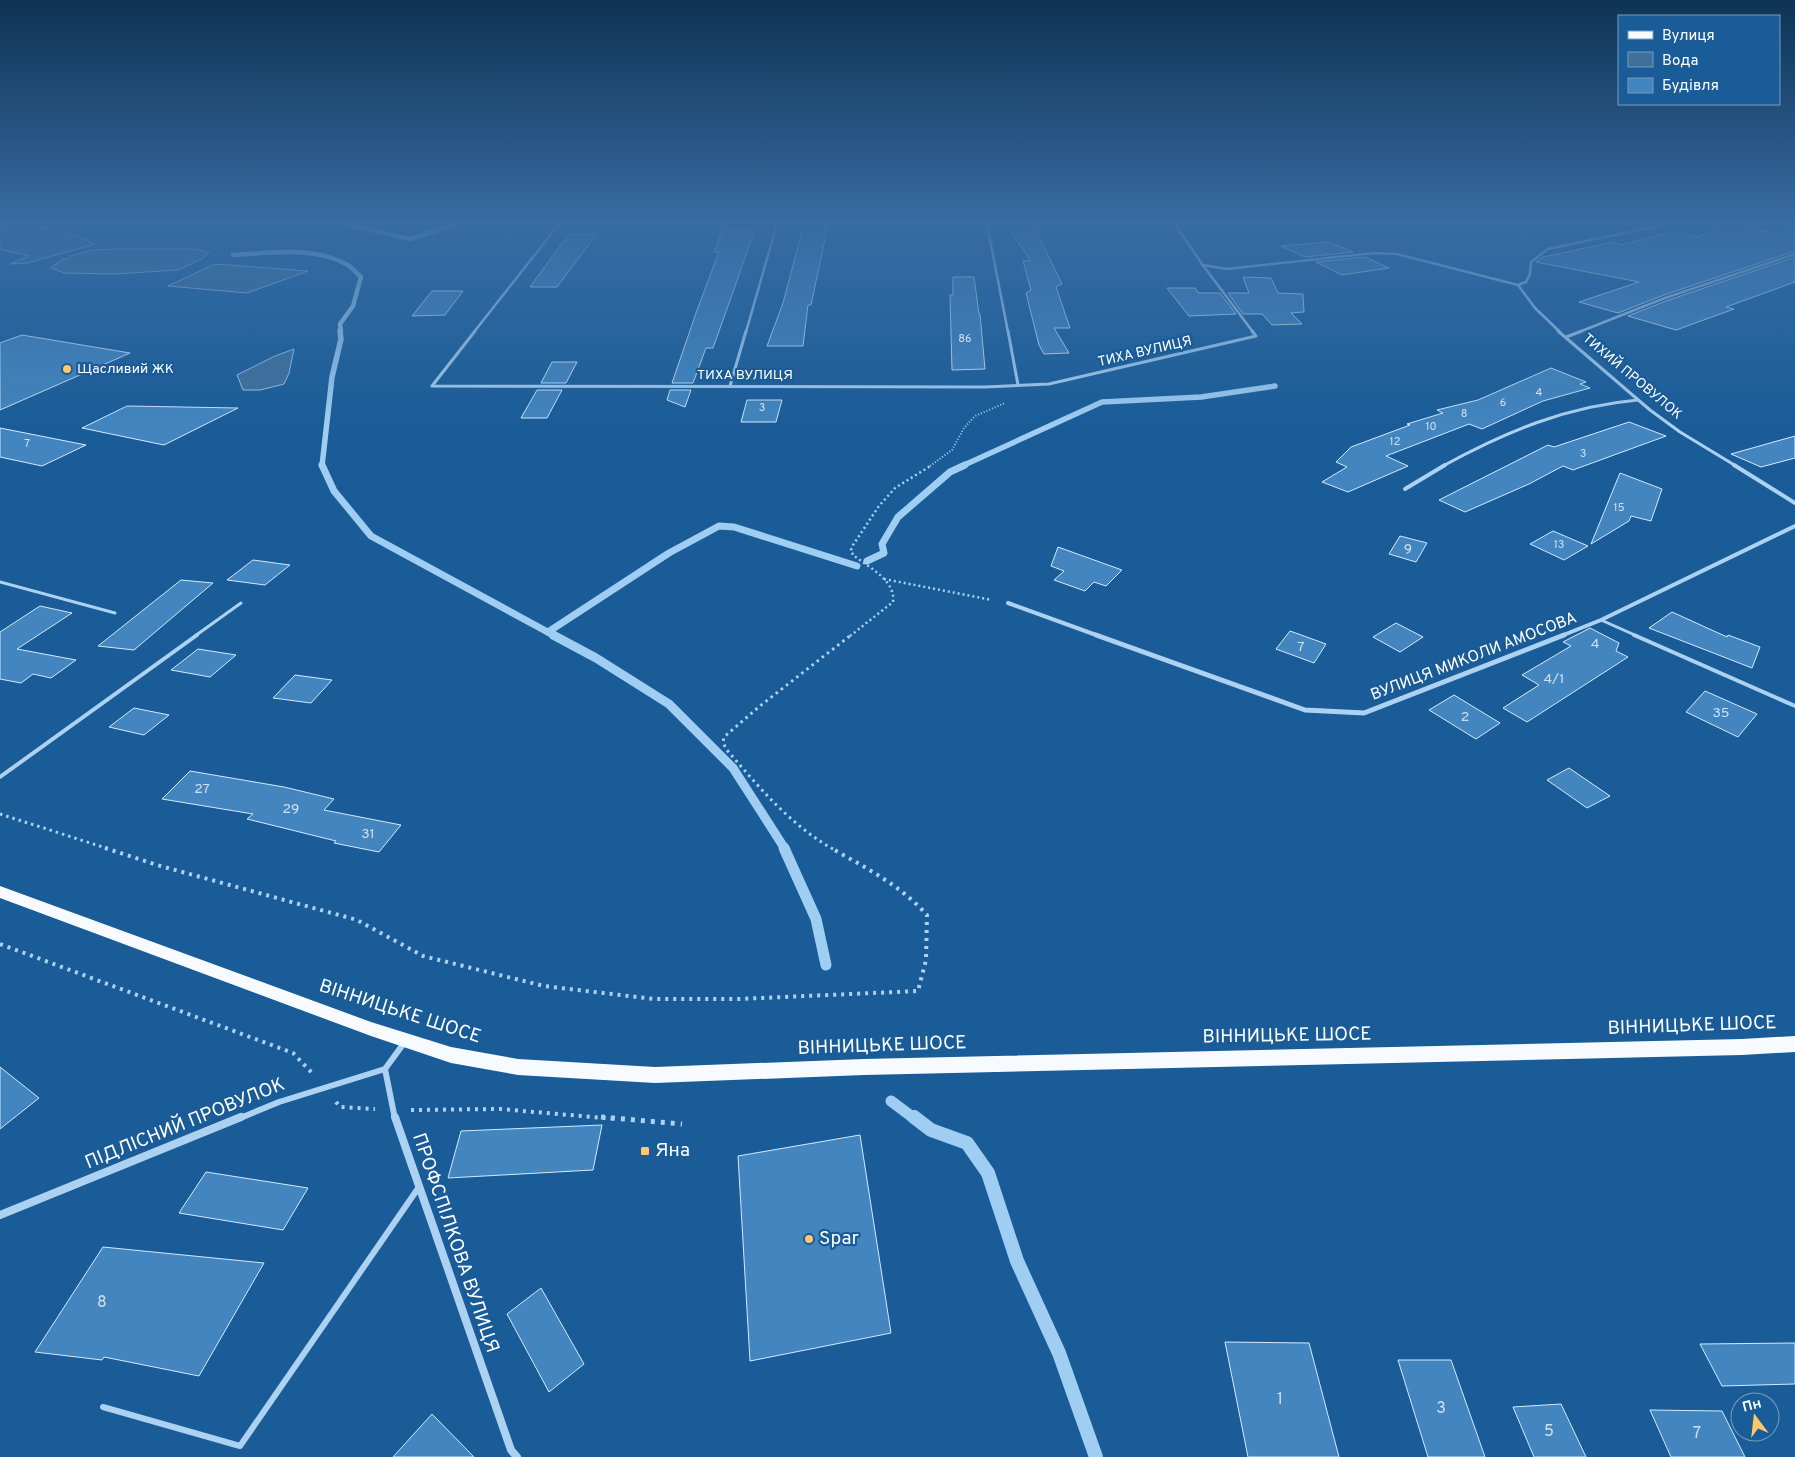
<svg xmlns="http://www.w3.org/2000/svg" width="1795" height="1457" viewBox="0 0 1795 1457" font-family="Overpass,sans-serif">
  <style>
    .water { fill: #406f99; stroke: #a0cef3 }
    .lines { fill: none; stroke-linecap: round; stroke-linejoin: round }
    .stream-far5 { stroke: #a0cef3; stroke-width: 4.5 }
    .stream-far4 { stroke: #a0cef3; stroke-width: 5.5 }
    .stream-far3 { stroke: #a0cef3; stroke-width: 7 }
    .stream-far2 { stroke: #a0cef3; stroke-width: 9 }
    .stream-far1 { stroke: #a0cef3; stroke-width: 11 }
    .stream { stroke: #a0cef3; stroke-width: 14 }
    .building { fill: #4285bf; stroke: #d5eafc }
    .path-far4 { stroke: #add2f1; stroke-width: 2; stroke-dasharray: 1 2; stroke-linecap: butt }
    .path-far3 { stroke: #add2f1; stroke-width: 2.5; stroke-dasharray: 2 3; stroke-linecap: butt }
    .path-far2 { stroke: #add2f1; stroke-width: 3; stroke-dasharray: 2.5 4; stroke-linecap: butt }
    .path-far1 { stroke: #add2f1; stroke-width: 4; stroke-dasharray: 3 5; stroke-linecap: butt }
    .path { stroke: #add2f1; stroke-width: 5; stroke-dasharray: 4 6; stroke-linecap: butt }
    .service-far2 { stroke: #add2f1; stroke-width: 3 }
    .service-far1 { stroke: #add2f1; stroke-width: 4 }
    .service { stroke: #add2f1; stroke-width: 6 }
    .minor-far5 { stroke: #add2f1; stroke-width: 2.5 }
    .minor-far4 { stroke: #add2f1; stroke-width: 3 }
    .minor-far3 { stroke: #add2f1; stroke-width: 4 }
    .minor-far2 { stroke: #add2f1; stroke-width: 5 }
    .minor-far1 { stroke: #add2f1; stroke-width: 6 }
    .minor { stroke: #add2f1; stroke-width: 8 }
    .tertiary { stroke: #add2f1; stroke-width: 4.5 }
    .primary { fill: #f7fbff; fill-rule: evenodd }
    .poi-dot { fill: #ffc86d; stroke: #195c98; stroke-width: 2 }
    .labels { text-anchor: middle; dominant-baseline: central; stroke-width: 4.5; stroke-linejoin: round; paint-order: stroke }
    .far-number-label { font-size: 11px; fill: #d0e0ef }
    .far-street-label { font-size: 14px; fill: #fff; stroke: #195c98 }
    .far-poi-label { font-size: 14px; fill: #fff; stroke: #195c98; text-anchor: start }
    .number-label { font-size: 14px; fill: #d0e0ef }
    .street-label { font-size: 16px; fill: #fff; stroke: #195c98 }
    .near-number-label { font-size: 16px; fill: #d0e0ef }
    .near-street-label { font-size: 19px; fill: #fff; stroke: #195c98 }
    .near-poi-label { font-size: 19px; fill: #fff; stroke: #195c98; text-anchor: start }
  </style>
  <rect width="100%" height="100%" fill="#195c98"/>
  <g class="water">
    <path d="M0 224C30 224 68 230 95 244L28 263 10 264 29 256 0 249Z"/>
    <path d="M117 249H195L209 252 202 259 178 270 115 274 64 273 51 268 63 259H69L70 256 93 250Z"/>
    <path d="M215 264 308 271 247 293 168 286Z"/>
    <path d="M294 349 289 373 284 384 260 390H243L237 375 275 356Z"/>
  </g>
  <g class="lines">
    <path class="stream-far5" d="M233 255C270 253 312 246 346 264 352 267 356 273 361 277L353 306 340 324 341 332"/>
    <g class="stream-far4">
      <path d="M322 466 332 377 341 339 340 331"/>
      <path d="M962 466 1102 402 1201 397 1275 386"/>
    </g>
    <g class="stream-far3">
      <path d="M322 465 334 491 371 536 555 636"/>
      <path d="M867 561 884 553 882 544 898 517 950 472 965 465"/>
      <path d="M548 632 669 553 719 526 734 527 857 566"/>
    </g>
    <path class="stream-far2" d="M553 635 596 658 669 704 733 768 785 849"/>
    <g class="stream-far1">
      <path d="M784 848 816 919 826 965"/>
      <path d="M891 1101 915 1119"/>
    </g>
    <path class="stream" d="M914 1117 931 1130 967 1143 988 1173 1017 1261 1059 1353 1096 1457"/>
  </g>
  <g class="building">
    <path d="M804 224H826L825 230H827L811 305H808L803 346H767L783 303Z"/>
    <path d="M1005 224H1033L1062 284 1056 287 1070 328H1054L1069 353 1044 354 1039 345 1026 293 1031 290 1023 261H1031Z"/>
    <path d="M1731 224 1779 234 1791 224H1795V251L1664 295 1618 313 1579 302 1639 282 1536 262 1543 257 1614 242 1621 245 1674 231 1697 237Z"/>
    <path d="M723 230H755L713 348H706L693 383H672L696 313 719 252H714Z"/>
    <path d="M569 234H597L557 287H530Z"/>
    <path d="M1329 242 1353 252 1305 257 1281 246Z"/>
    <path d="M1365 257 1389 268 1342 275 1316 262Z"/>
    <path d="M1795 257V282L1726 307 1734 309 1676 330 1628 316 1666 301Z"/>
    <path d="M953 277H974L979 314H980L985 369 952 370 950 295H953Z"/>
    <path d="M1243 277 1271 278 1278 293 1303 294 1304 312 1291 313 1302 324 1272 325 1262 314H1243L1228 293H1249Z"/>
    <path d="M1167 288H1195L1198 293H1220L1236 314 1189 316Z"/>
    <path d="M432 291H463L445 315 412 316Z"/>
    <path d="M22 335 130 353 0 410V343Z"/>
    <path d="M552 362H577L566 383H541Z"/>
    <path d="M1551 368 1586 382 1580 384 1590 388 1543 401 1482 429 1469 424 1386 456 1408 466 1348 492 1322 482 1347 467 1336 462 1351 447 1410 425 1407 424 1443 413 1437 410 1478 400Z"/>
    <path d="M537 390H562L547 418H521Z"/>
    <path d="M670 390H691L685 407 667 400Z"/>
    <path d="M747 400H782L776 422H741Z"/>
    <path d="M127 406 238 408 164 445 82 428Z"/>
    <path d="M1629 422 1666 436 1573 470 1563 466 1529 484 1465 512 1439 500 1548 445 1554 447Z"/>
    <path d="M0 428 86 445 42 466 0 457Z"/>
    <path d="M1795 436V458L1761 467 1731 454Z"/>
    <path d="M1620 473 1662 489 1651 521 1631 516 1629 521 1591 544Z"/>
    <path d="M1553 531 1588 546 1564 560 1530 544Z"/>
    <path d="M1400 536 1427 543 1416 562 1389 554Z"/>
    <path d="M1058 547 1108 565 1122 570 1106 586 1094 582 1085 591 1054 580 1064 571 1051 566Z"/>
    <path d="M253 560 290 565 265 585 227 580Z"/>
    <path d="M181 580 213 583 134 650 98 646Z"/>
    <path d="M40 606 72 613 17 649 76 660 51 678 33 674 21 683 0 679V632Z"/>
    <path d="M1672 612 1727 637 1728 635 1760 647 1752 668 1649 628Z"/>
    <path d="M1396 623 1423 637 1400 652 1373 637Z"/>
    <path d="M1590 628 1619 643 1616 651 1628 657 1527 722 1503 708 1539 685 1522 675 1571 646 1563 642Z"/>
    <path d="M1290 631 1326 644 1314 663 1276 649Z"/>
    <path d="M198 649 236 655 210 677 171 670Z"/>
    <path d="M295 675 332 680 311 703 273 698Z"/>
    <path d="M1705 691 1757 714 1738 737 1686 712Z"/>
    <path d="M1454 695 1500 723 1476 739 1429 710Z"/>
    <path d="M134 708 169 715 144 735 109 727Z"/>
    <path d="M1569 768 1610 796 1587 808 1547 780Z"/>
    <path d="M190 771 284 787 334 799 324 810 401 825 379 852 334 843 336 841 247 819 253 814 162 799Z"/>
    <path d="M0 1067 39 1098 0 1129Z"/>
    <path d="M602 1125 593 1170 448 1178 461 1131Z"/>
    <path d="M860 1135 891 1333 750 1361 738 1156Z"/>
    <path d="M206 1172 308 1188 283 1230 179 1213Z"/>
    <path d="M103 1247 264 1263 199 1376 104 1357 102 1360 35 1352Z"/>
    <path d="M541 1288 584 1364 549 1392 507 1314Z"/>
    <path d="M1225 1342 1309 1343 1339 1457H1248Z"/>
    <path d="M1795 1343V1384L1722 1386 1700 1344Z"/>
    <path d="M1398 1360H1451L1485 1457H1428Z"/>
    <path d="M1561 1404 1586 1457H1534L1513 1407Z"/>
    <path d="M1650 1410 1722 1411 1745 1457H1671Z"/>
    <path d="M432 1414 474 1457H393Z"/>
  </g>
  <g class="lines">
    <path class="path-far4" d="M930 466 952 450 964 428 975 416 1005 403"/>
    <g class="path-far3">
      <path d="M884 579 992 600"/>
      <path d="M850 636 893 602C896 580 868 567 853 555L851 550 853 545 879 506 895 488 932 465"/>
    </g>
    <g class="path-far2">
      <path d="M0 814 109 849"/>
      <path d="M833 849C790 825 758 786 726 749L723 742 724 737 760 706 851 635"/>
    </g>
    <g class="path-far1">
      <path d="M105 848 157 865 357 920 423 956 544 986 654 999H739L918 991 926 960 927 915C900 885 866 868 831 848"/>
      <path d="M0 944 293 1053 313 1074"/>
      <path d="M336 1102 340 1107 375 1109"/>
      <path d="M411 1110 500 1109 616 1119"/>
    </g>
    <path class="path" d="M601 1117 682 1124"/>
    <g class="service-far2">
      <path d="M0 582 115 613"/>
      <path d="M1601 620 1637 636"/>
      <path d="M195 636 241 603"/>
    </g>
    <g class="service-far1">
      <path d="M1634 635 1795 706"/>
      <path d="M0 777 197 635"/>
    </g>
    <path class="service" d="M103 1407 240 1446 419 1187"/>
    <g class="minor-far5">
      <path d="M987 224 1008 332"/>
      <path d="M1175 224 1202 264 1253 332"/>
      <path d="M1202 265 1227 269 1374 253 1397 254 1518 285 1526 282 1530 274 1531 262 1548 249 1667 224"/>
      <path d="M1518 285 1535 308 1560 332"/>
      <path d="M474 332 559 224"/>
      <path d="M746 332 777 224"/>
      <path d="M1579 332 1665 298 1795 254"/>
    </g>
    <g class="minor-far4">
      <path d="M475 331 432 386 985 387 1049 384 1256 336 1252 331"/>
      <path d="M1008 331 1018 385"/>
      <path d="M1558 331 1650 410 1680 432 1736 466"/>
      <path d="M1566 337 1582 331"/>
      <path d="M730 386 746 331"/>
      <path d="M1443 466C1505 432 1567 406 1638 400"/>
    </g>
    <g class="minor-far3">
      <path d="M1734 465 1795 503"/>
      <path d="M1405 489 1445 465"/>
      <path d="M1008 603 1099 636"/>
      <path d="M1561 636 1601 620 1795 526"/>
    </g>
    <path class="minor-far2" d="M1096 635 1305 710 1364 713 1564 635"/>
    <g class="minor-far1">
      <path d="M238 1119 279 1102 385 1069"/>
      <path d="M395 1119 385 1069 404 1043"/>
    </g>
    <g class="minor">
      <path d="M395 1117 511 1450 517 1457"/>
      <path d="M0 1215 241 1117"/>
    </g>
    <path class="tertiary" d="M346 224 410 239 456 224"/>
    <path class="primary" d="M0 886 371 1022 451 1047 518 1059 655 1067 864 1059 1742 1039 1795 1036V1052L1742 1055 864 1075 655 1083 518 1075 451 1063 371 1036 0 898Z"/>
  </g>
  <linearGradient id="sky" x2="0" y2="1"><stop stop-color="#0e3354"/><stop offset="0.52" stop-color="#386ca2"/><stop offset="1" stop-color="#386ca2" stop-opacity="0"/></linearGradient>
  <rect width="1795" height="428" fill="url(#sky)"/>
  <g class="poi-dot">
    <circle cx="67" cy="369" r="5"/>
    <rect x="640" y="1146" width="10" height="10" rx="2.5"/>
    <circle cx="809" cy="1239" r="5"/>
  </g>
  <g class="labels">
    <g class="far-number-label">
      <text x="965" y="339">86</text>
      <text x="1539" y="393">4</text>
      <text x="1503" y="403">6</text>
      <text x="762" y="408">3</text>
      <text x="1464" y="414">8</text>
      <text x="1431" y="427">10</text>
      <text x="1395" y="442">12</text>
      <text x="27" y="444">7</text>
      <text x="1583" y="454">3</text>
      <text x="1619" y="508">15</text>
      <text x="1559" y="545">13</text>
    </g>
    <g class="far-street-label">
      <text transform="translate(1145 352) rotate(-13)">ТИХА ВУЛИЦЯ</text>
      <text x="745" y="375">ТИХА ВУЛИЦЯ</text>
      <text transform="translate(1632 377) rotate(40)">ТИХИЙ ПРОВУЛОК</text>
    </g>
    <g class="far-poi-label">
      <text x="77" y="369">Щасливий ЖК</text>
    </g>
    <g class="number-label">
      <text x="1408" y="549">9</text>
      <text x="1595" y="644">4</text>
      <text x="1301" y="647">7</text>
      <text x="1554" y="679">4/1</text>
      <text x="1721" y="713">35</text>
      <text x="1465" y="717">2</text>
      <text x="202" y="789">27</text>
      <text x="291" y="809">29</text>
      <text x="368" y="834">31</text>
    </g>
    <g class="street-label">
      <text transform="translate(1474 657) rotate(-21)">ВУЛИЦЯ МИКОЛИ АМОСОВА</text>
    </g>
    <g class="near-number-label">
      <text x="102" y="1303">8</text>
      <text x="1280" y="1400">1</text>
      <text x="1441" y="1409">3</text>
      <text x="1549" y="1432">5</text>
      <text x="1697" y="1434">7</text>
    </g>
    <g class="near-street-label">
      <text transform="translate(400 1012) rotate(18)">ВІННИЦЬКЕ ШОСЕ</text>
      <text transform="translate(1692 1026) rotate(-2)">ВІННИЦЬКЕ ШОСЕ</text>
      <text transform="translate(1287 1036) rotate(-1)">ВІННИЦЬКЕ ШОСЕ</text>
      <text transform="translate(882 1046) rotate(-2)">ВІННИЦЬКЕ ШОСЕ</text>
      <text transform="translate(185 1124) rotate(-22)">ПІДЛІСНИЙ ПРОВУЛОК</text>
      <text transform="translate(455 1243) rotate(71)">ПРОФСПІЛКОВА ВУЛИЦЯ</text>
    </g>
    <g class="near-poi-label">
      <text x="655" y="1151">Яна</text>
      <text x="819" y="1239">Spar</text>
    </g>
  </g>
  <rect x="1618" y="15" width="162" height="90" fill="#195c98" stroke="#759dc1"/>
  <rect x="1628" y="31" width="25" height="8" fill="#f7fbff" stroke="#759dc1"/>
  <text x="1662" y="40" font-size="15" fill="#ffffff">Вулиця</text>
  <rect x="1628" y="52" width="25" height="15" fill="#406f99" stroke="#759dc1"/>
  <text x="1662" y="65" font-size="15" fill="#ffffff">Вода</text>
  <rect x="1628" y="78" width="25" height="15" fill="#4285bf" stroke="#759dc1"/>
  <text x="1662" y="90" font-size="15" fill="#ffffff">Будівля</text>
  <g transform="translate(1755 1417) rotate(345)"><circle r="24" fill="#195c98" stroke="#759dc1"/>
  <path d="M0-4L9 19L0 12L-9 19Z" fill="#ffc86d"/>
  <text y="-8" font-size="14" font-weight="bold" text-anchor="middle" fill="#ffffff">Пн</text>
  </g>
</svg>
